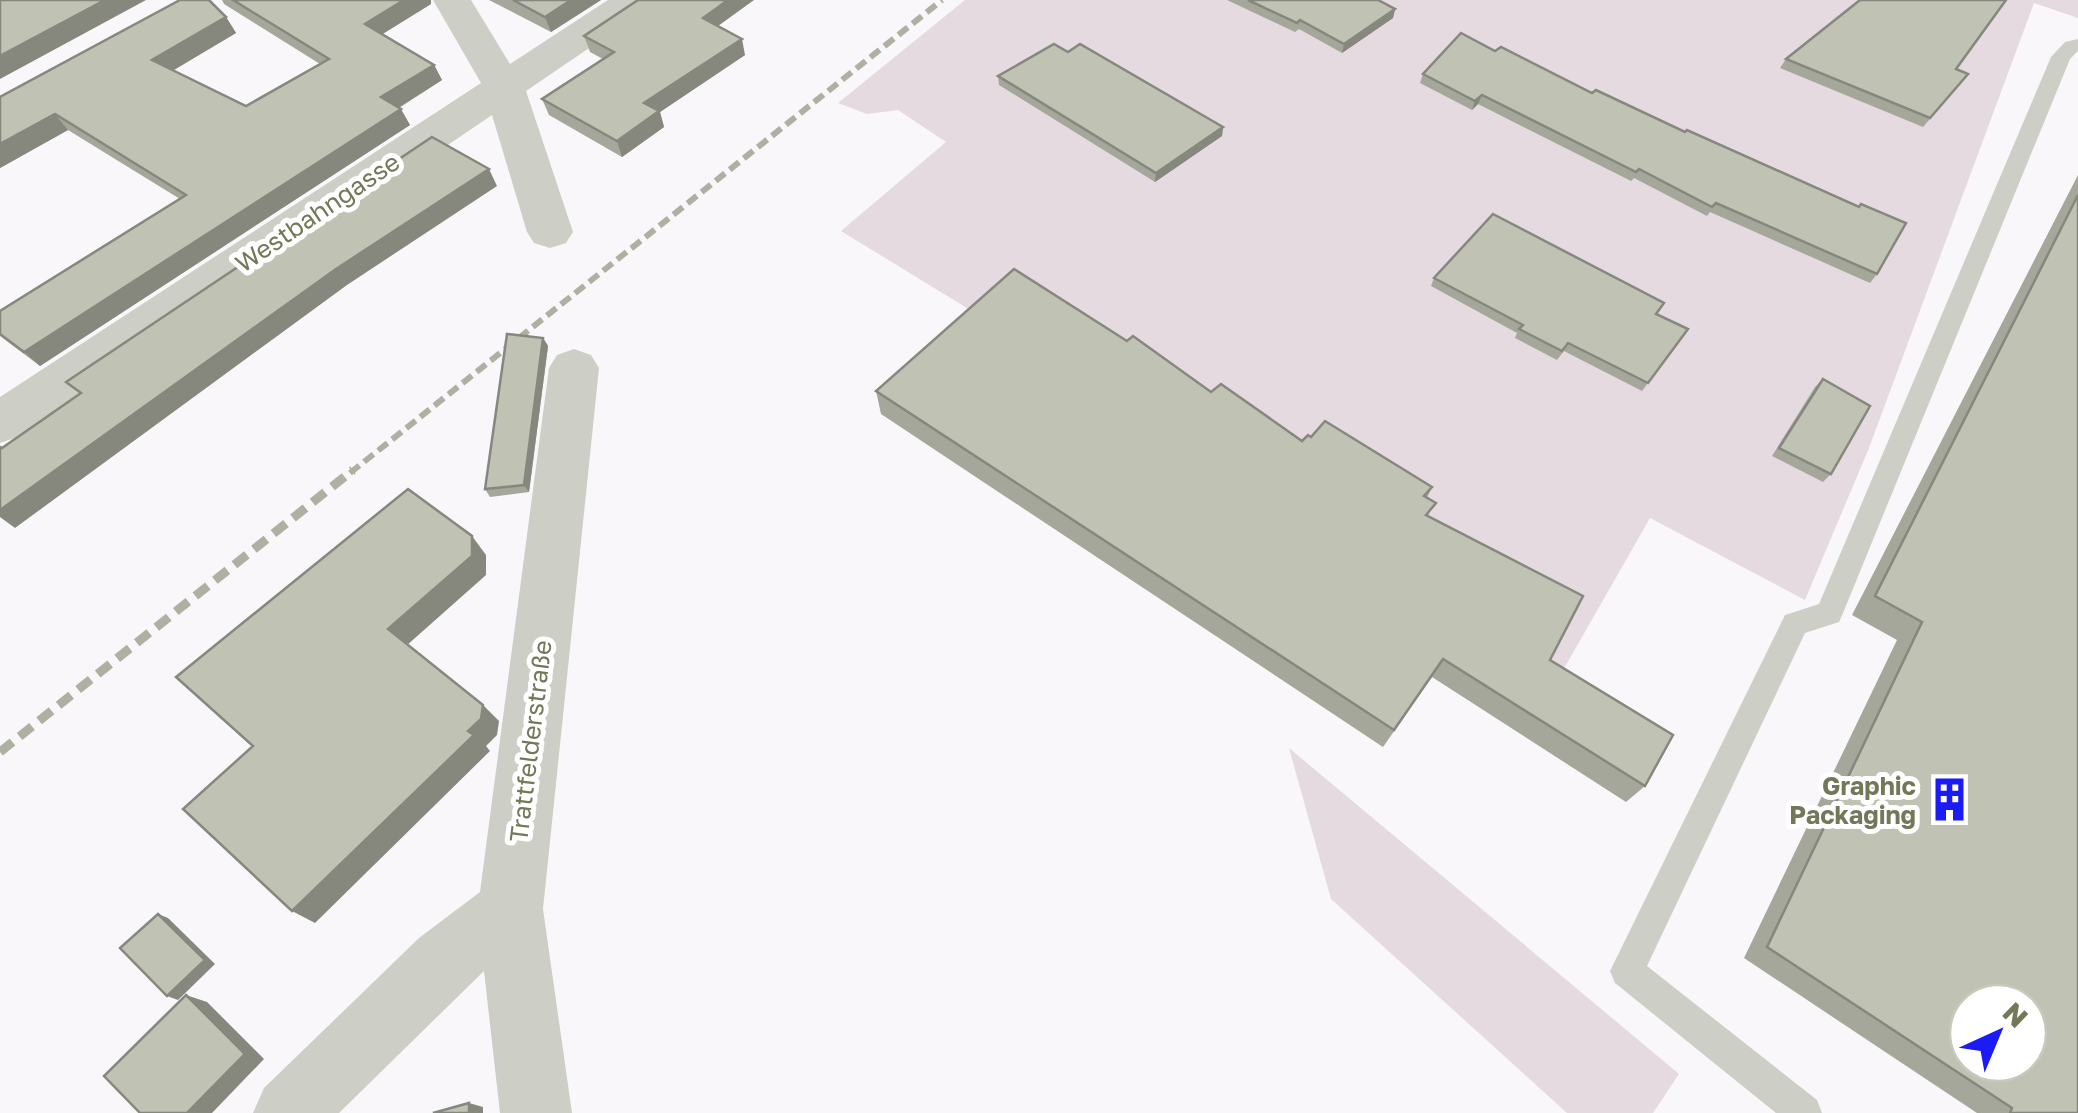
<svg xmlns="http://www.w3.org/2000/svg" width="2078" height="1113" viewBox="0 0 2078 1113" font-family="'Golos Text',sans-serif">
  <style>
    .green { fill: #e4dae0 }
    .lines { fill: none; stroke-linecap: round; stroke-linejoin: round }
    .lane { fill: #cdcfc6; fill-rule: evenodd }
    .street { fill: #cdcfc6; fill-rule: evenodd }
    .rail-far1 { stroke: #aeb1a2; stroke-width: 6; stroke-dasharray: 12 6; stroke-linecap: butt }
    .rail { stroke: #aeb1a2; stroke-width: 9; stroke-dasharray: 16 9; stroke-linecap: butt }
    .wall { fill: #a5a79b }
    .shaded-wall { fill: #86887e }
    .building { fill: #c0c2b4; stroke: #86887e; stroke-width: 2.5; fill-rule: evenodd }
    .labels { text-anchor: middle; dominant-baseline: central; stroke-width: 10; stroke-linejoin: round; paint-order: stroke }
    .street-label { font-size: 25px; fill: #727958; stroke: #fff }
    .poi-label { font-size: 25px; font-weight: bold; fill: #727958; stroke: #fff; text-anchor: end }
  </style>
  <rect width="100%" height="100%" fill="#f9f7fa"/>
  <g class="green">
    <path d="M965 0H2078V18L2034 3 1869 448 1805 600 1650 518 1562 672 841 231 946 142 898 110 867 114 838 103Z"/>
    <path d="M1289 748 1679 1074 1653 1113H1567L1331 899Z"/>
  </g>
  <g class="lines">
    <path class="lane" d="M2078 39V51L2070 59 1843 613 1839 622 1805 633 1647 966 1817 1100 1822 1113H1776L1615 983 1610 971 1785 615 1819 604 2051 57 2065 42Z"/>
    <g class="street">
      <path d="M433 0H471L510 64 608 0H653L648 8 526 91 573 232 566 243 550 248 534 243 527 232 492 115 18 437 0 443V397L481 83Z"/>
      <path d="M574 349 591 355 599 368 543 909 572 1113H500L484 971 339 1113H253L264 1088 419 938 480 892 549 368 557 355Z"/>
    </g>
    <path class="rail-far1" d="M350 473 942 0"/>
    <path class="rail" d="M0 752 353 470"/>
  </g>
  <g class="wall">
    <path d="M222 0H431V4L382 34 434 65 442 80 399 108 410 125 40 366 0 336V311L180 199 68 130 0 168V97L226 17 236 33 173 70 246 106 320 64 224 4Z"/>
    <path d="M489 0H601L551 32Z"/>
    <path d="M1227 0H1378L1395 9 1393 18 1342 53 1299 29 1295 32Z"/>
    <path d="M718 26 745 55 660 112 664 127 622 157 549 115 542 99 603 59 590 52 584 36Z"/>
    <path d="M1461 33 1877 274 1870 283 1710 212 1707 216 1634 178 1631 181 1478 104 1472 110 1420 83 1423 74Z"/>
    <path d="M1068 52 1223 127 1222 136 1155 182 999 85 998 76Z"/>
    <path d="M1786 59 1956 69 1961 83 1923 127 1780 68Z"/>
    <path d="M2078 175V1113H1977L1744 958 1897 640 1852 615Z"/>
    <path d="M1434 278 1657 314 1688 329 1642 391 1564 351 1557 360 1515 338 1517 333 1431 286Z"/>
    <path d="M543 338 548 346 529 492 490 497 485 489Z"/>
    <path d="M1127 341 1211 392 1302 441 1432 487 1427 498 1429 517 1550 660 1645 786 1626 802 1432 677 1383 747 881 414 876 391Z"/>
    <path d="M1823 379 1831 474 1823 482 1772 456 1815 387Z"/>
  </g>
  <g class="shaded-wall">
    <path d="M105 0H146L0 79V56Z"/>
    <path d="M404 0H431V4L373 40 365 24Z"/>
    <path d="M571 0H601L551 32 545 17Z"/>
    <path d="M728 0H754L707 34 703 18Z"/>
    <path d="M1395 9 1393 18 1342 53 1344 44Z"/>
    <path d="M226 17 236 33 164 76 152 60Z"/>
    <path d="M742 39 745 55 660 112 664 127 622 157 617 141 644 103Z"/>
    <path d="M434 65 442 80 390 113 381 97Z"/>
    <path d="M1482 95 1478 104 1472 110 1475 101Z"/>
    <path d="M401 109 410 125 40 366 24 352Z"/>
    <path d="M55 114 68 130 0 168V144Z"/>
    <path d="M1223 127 1222 136 1155 182 1156 173Z"/>
    <path d="M489 169 497 186 347 285 15 528 0 517V510L336 269Z"/>
    <path d="M543 338 548 346 529 492 524 485Z"/>
    <path d="M472 536 486 555V575L406 646 388 629Z"/>
    <path d="M483 705 499 721 497 735 486 746 490 751 315 923 292 911Z"/>
    <path d="M158 914 168 918 215 964 178 1000 167 996Z"/>
    <path d="M186 995 207 1002 264 1059 212 1113H187Z"/>
    <path d="M469 1103 483 1107V1113H469Z"/>
  </g>
  <g class="building">
    <path d="M0 0H105L0 56Z"/>
    <path d="M180 0H209L226 17 152 60 246 106 329 59 233 0H404L365 24 434 65 381 97 401 109 24 352 0 334V311L186 195 55 114 0 144V97Z"/>
    <path d="M513 0H571L545 17Z"/>
    <path d="M638 0H728L703 18 742 39 644 103 659 111 617 141 542 99 614 52 584 36Z"/>
    <path d="M1248 0H1378L1395 9 1344 44 1300 20 1297 23Z"/>
    <path d="M1860 0H2006L1956 69 1968 74 1930 118 1786 59Z"/>
    <path d="M1461 33 1495 51 1501 47 1592 93 1596 90 1685 132 1687 130 1859 207 1861 204 1906 223 1877 274 1716 203 1712 207 1639 169 1636 172 1482 95 1475 101 1423 74Z"/>
    <path d="M1054 44 1068 52 1080 44 1223 127 1156 173 998 76Z"/>
    <path d="M432 137 489 169 336 269 0 510V447L2 448 81 393 66 382Z"/>
    <path d="M2078 195V1113H2010L2012 1108 1767 947 1922 622 1875 596ZM1968 1003H2028V1063H1968Z"/>
    <path d="M1493 214 1664 303 1656 314 1688 329 1648 383 1568 343 1562 351 1519 329 1523 325 1434 278Z"/>
    <path d="M1014 269 1127 341 1133 336 1211 392 1221 384 1302 441 1308 435 1311 437 1325 421 1432 487 1424 496 1436 503 1426 515 1583 596 1550 660 1673 735 1645 786 1443 659 1394 730 876 391Z"/>
    <path d="M507 334 543 338 524 485 485 489Z"/>
    <path d="M1823 379 1870 406 1831 474 1779 448Z"/>
    <path d="M408 489 472 536V556L388 629 483 705 481 719 468 731 474 735 292 911 183 809 253 746 176 677Z"/>
    <path d="M158 914 205 960 167 996 120 948Z"/>
    <path d="M186 995 245 1054 187 1113H140L104 1076Z"/>
    <path d="M469 1103V1113H433Z"/>
  </g>
  <defs>
    <symbol id="building-bare" viewBox="-9 -9 18 18"><path d="M-4-6H4V6H1V3H-1V6H-4ZM-2.5-4.3h1.7v1.8h-1.7ZM.8-4.3h1.7v1.8H.8ZM-2.5-1h1.7V.8h-1.7ZM.8-1h1.7V.8H.8Z" fill="#1b1bf6" stroke="#fff" stroke-width="2.5" paint-order="stroke"/></symbol>
  </defs>
  <g fill-rule="evenodd">
    <use href="#building-bare" x="1918" y="768" width="63" height="63"/>
  </g>
  <g class="labels">
    <g class="street-label">
      <text transform="translate(317 212) rotate(-34)">Westbahngasse</text>
      <text transform="translate(530 741) rotate(-83)">Trattfelderstraße</text>
    </g>
    <g class="poi-label">
      <text x="1916" y="785">Graphic<tspan x="1916" dy="29">Packaging</tspan></text>
    </g>
  </g>
  <g transform="translate(1998 1033) rotate(44)"><circle r="48" fill="#ffffff" stroke="#c7c9bc" stroke-width="2.5"/>
  <path d="M0-8L18 38L0 25L-18 38Z" fill="#1b1bf6"/>
  <text y="-15" font-size="28" font-weight="bold" text-anchor="middle" fill="#727958">N</text>
  </g>
</svg>
